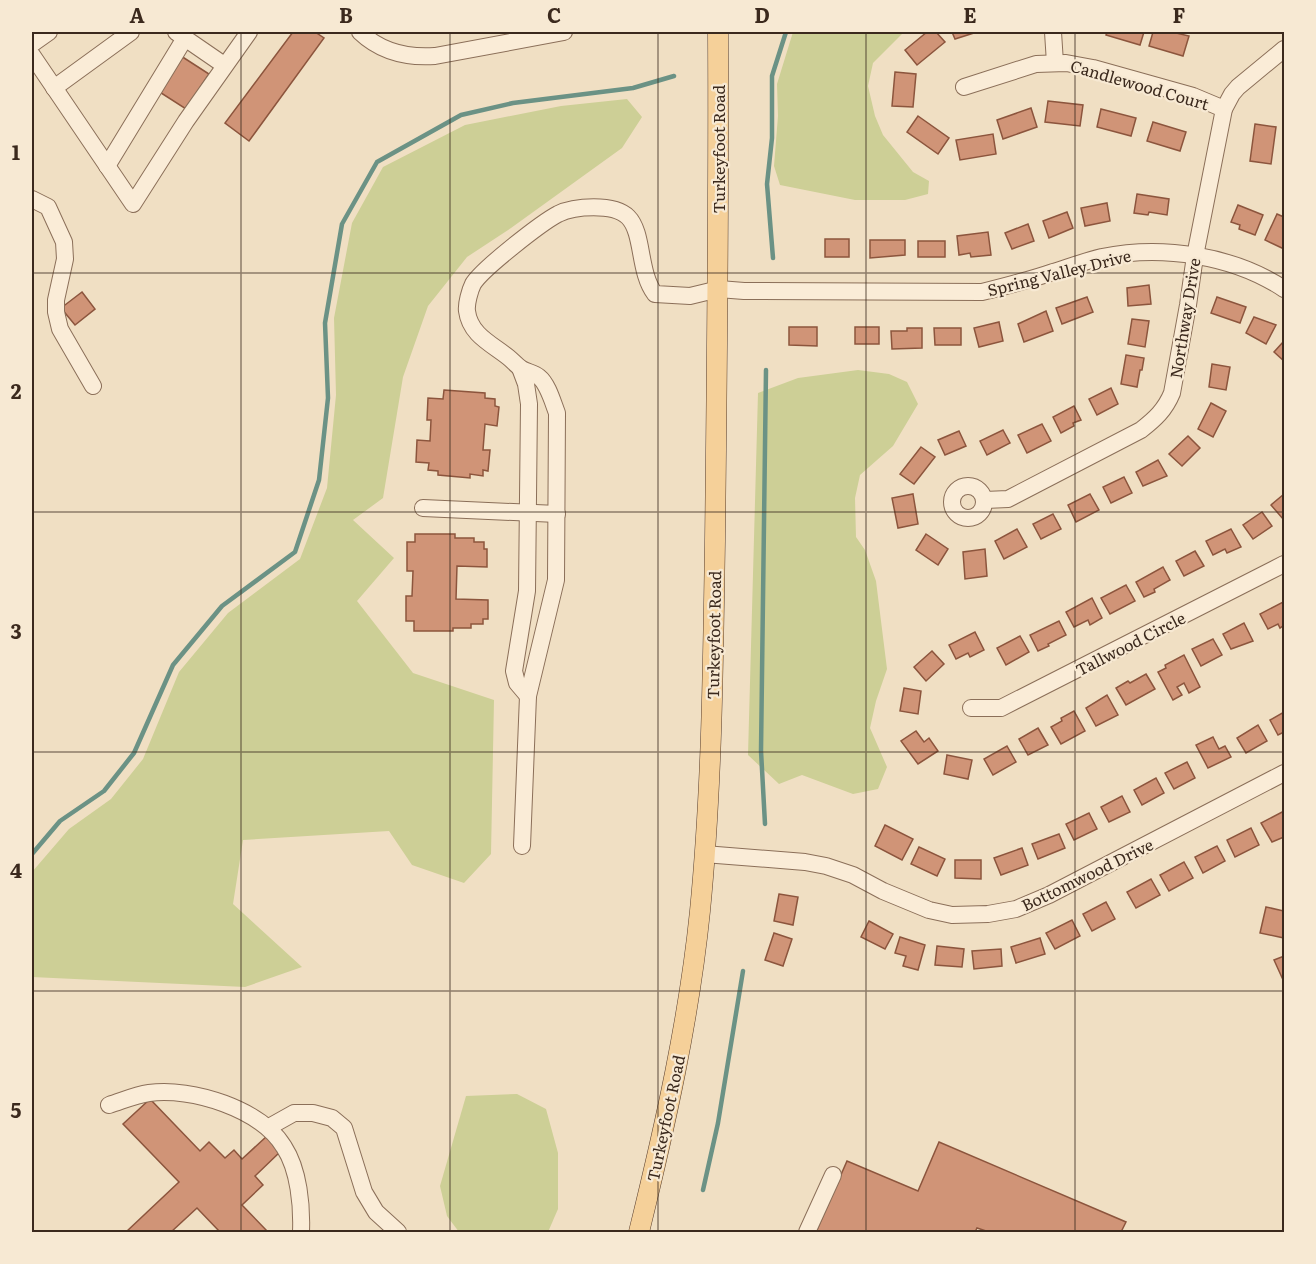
<svg xmlns="http://www.w3.org/2000/svg" width="1316" height="1264" viewBox="0 0 1316 1264" font-family="Literata,serif">
  <style>
    .green { fill: #cdcf96 }
    .lines { fill: none; stroke-linecap: round; stroke-linejoin: round }
    .stream { stroke: #6b9285; stroke-width: 4.5 }
    .building { fill: #d09477; stroke: #8c553d; stroke-width: 1.5 }
    .minor-casing { stroke: #8b6f59; stroke-width: 18 }
    .major-casing { stroke: #593e2d; stroke-width: 21 }
    .minor { stroke: #faecd7; stroke-width: 16 }
    .major { stroke: #f5d099; stroke-width: 20 }
    .grid { fill: none; stroke: #3b291d; stroke-width: 1.5; stroke-opacity: 0.55 }
    .labels { text-anchor: middle; dominant-baseline: central; stroke-width: 4.5; stroke-linejoin: round; paint-order: stroke }
    .street-label { font-size: 16px; fill: #3b291d; stroke: #f7e9d3 }
    .neatline { fill: none; stroke: #3b291d; stroke-width: 2 }
    .grid-label { font-size: 20px; text-anchor: middle; font-weight: bold; fill: #3b291d }
  </style>
  <rect width="100%" height="100%" fill="#f0dfc3"/>
  <g class="green">
    <path d="M793 32H904L873 63 868 86 875 116 883 135 913 172 929 181 928 194 905 200H855L780 185 774 166 778 116 777 84Z"/>
    <path d="M627 99 642 117 622 148 511 228 467 257 428 306 403 377 383 498 353 520 394 558 357 601 413 673 494 700 491 854 464 883 412 865 389 831 243 840 233 904 302 967 245 987 32 977V872L69 829 111 799 143 759 179 672 228 613 300 559 327 488 336 395 334 318 352 223 383 167 465 125 561 106Z"/>
    <path d="M858 370 889 374 907 382 918 404 893 446 860 475 855 498 856 537 865 550 876 581 887 669 876 701 870 728 887 767 878 789 853 794 802 775 779 784 748 755 758 393 798 378Z"/>
    <path d="M517 1094 546 1109 558 1153V1209L548 1232H459L447 1216 440 1186 466 1096Z"/>
  </g>
  <g class="lines">
    <g class="stream">
      <path d="M773 258 767 184 772 138V76L786 32"/>
      <path d="M765 824 761 751 766 370"/>
      <path d="M32 854 60 821 104 791 134 753 173 665 222 606 295 552 319 480 328 398 325 323 342 224 377 162 461 115 513 103 633 88 674 76"/>
      <path d="M703 1190 718 1123 743 971"/>
    </g>
  </g>
  <g class="building">
    <path d="M293 32H315L324 38 249 141 225 123Z"/>
    <path d="M927 32H936L945 42 917 65 905 50Z"/>
    <path d="M952 32H977L955 39Z"/>
    <path d="M1107 32H1144L1140 45 1106 35Z"/>
    <path d="M1153 32H1172L1189 36 1183 56 1149 46Z"/>
    <path d="M181 56 209 74 186 109 158 91Z"/>
    <path d="M895 72 916 74 913 107 892 106Z"/>
    <path d="M1048 101 1083 105 1080 126 1045 122Z"/>
    <path d="M1031 108 1037 127 1003 139 997 120Z"/>
    <path d="M1101 109 1136 118 1131 136 1097 127Z"/>
    <path d="M918 116 949 138 938 154 907 132Z"/>
    <path d="M1153 122 1186 132 1180 151 1147 141Z"/>
    <path d="M1255 124 1276 127 1271 164 1250 161Z"/>
    <path d="M993 134 996 154 960 160 956 140Z"/>
    <path d="M1137 194 1169 199 1167 215 1149 212 1148 215 1134 213Z"/>
    <path d="M1107 203 1110 221 1085 226 1081 208Z"/>
    <path d="M1238 205 1263 215 1255 235 1239 229 1240 225 1231 222Z"/>
    <path d="M1067 212 1073 228 1049 238 1043 221Z"/>
    <path d="M1277 214 1284 217V249L1265 240Z"/>
    <path d="M1028 224 1034 241 1012 249 1005 233Z"/>
    <path d="M988 232 991 255 971 257 970 253 959 255 957 236Z"/>
    <rect x="825" y="239" width="24" height="18"/>
    <path d="M870 240H905V255L870 258Z"/>
    <rect x="918" y="241" width="27" height="16"/>
    <path d="M1149 285 1151 304 1128 306 1127 288Z"/>
    <path d="M82 292 95 309 75 325 61 308Z"/>
    <path d="M1087 297 1093 312 1062 324 1056 308Z"/>
    <path d="M1217 297 1246 307 1240 323 1211 313Z"/>
    <path d="M1046 311 1053 331 1024 342 1018 324Z"/>
    <path d="M1254 317 1276 325 1266 344 1246 333Z"/>
    <path d="M1132 319 1149 321 1145 347 1128 344Z"/>
    <path d="M999 322 1003 341 979 347 974 328Z"/>
    <path d="M789 327H817V346L789 345Z"/>
    <rect x="855" y="327" width="24" height="17"/>
    <path d="M907 328H922V348L892 349 891 331H907Z"/>
    <path d="M934 328H961V345H935Z"/>
    <path d="M1284 341V361L1274 352Z"/>
    <path d="M1126 355 1144 358 1142 370H1140L1137 387 1121 384Z"/>
    <path d="M1212 364 1230 367 1226 390 1209 387Z"/>
    <path d="M1111 388 1118 404 1097 415 1089 399Z"/>
    <path d="M444 390 485 393V398L495 399V406L499 407 497 426 485 424 483 450H490L488 471 483 470V476L470 474V478L438 475V471L428 470 429 463 416 462 417 440 430 441 431 420H427L428 398 443 399Z"/>
    <path d="M1211 403 1226 411 1213 437 1198 429Z"/>
    <path d="M1074 406 1081 420 1073 423 1074 426 1061 433 1053 417Z"/>
    <path d="M1042 424 1051 441 1027 453 1018 435Z"/>
    <path d="M1003 430 1010 443 987 455 980 441Z"/>
    <path d="M959 431 966 446 945 455 938 440Z"/>
    <path d="M1188 436 1200 448 1182 466 1169 454Z"/>
    <path d="M921 447 935 457 914 484 900 474Z"/>
    <path d="M1158 460 1167 476 1143 486 1136 472Z"/>
    <path d="M1124 477 1132 493 1111 503 1103 487Z"/>
    <path d="M913 494 918 524 898 528 892 498Z"/>
    <path d="M1090 494 1099 510 1076 522 1068 505Z"/>
    <path d="M1284 494V518L1283 519 1271 505Z"/>
    <path d="M1262 512 1272 526 1253 539 1243 525Z"/>
    <path d="M1053 514 1061 529 1041 539 1033 524Z"/>
    <path d="M1017 529 1027 547 1004 559 995 541Z"/>
    <path d="M1231 529 1241 547 1227 553 1225 549 1213 555 1206 541Z"/>
    <path d="M415 534H455V538H474V542H484V549H487V567L457 566 456 599 488 600V619H483V624H471V628H453V631H414V621H406V596H412L413 571H407V542H415Z"/>
    <path d="M926 534 948 549 938 565 916 550Z"/>
    <path d="M985 549 987 576 965 579 963 552Z"/>
    <path d="M1195 551 1204 566 1184 576 1176 561Z"/>
    <path d="M1163 567 1170 580 1154 589 1155 592 1144 597 1136 582Z"/>
    <path d="M1126 585 1135 601 1110 614 1101 598Z"/>
    <path d="M1092 598 1102 618 1090 625 1088 620 1074 627 1066 612Z"/>
    <path d="M1283 602 1284 606V625L1280 628 1278 624 1268 629 1260 614Z"/>
    <path d="M1059 621 1066 635 1048 644 1049 646 1038 651 1030 635Z"/>
    <path d="M1244 623 1253 641 1231 649 1223 634Z"/>
    <path d="M975 632 984 650 970 657 968 653 956 659 949 645Z"/>
    <path d="M1020 636 1029 652 1006 665 997 648Z"/>
    <path d="M1213 639 1222 655 1201 666 1192 649Z"/>
    <path d="M932 651 944 664 926 681 914 667Z"/>
    <path d="M1184 655 1200 687 1189 693 1184 683 1177 687 1182 695 1173 700 1158 672 1166 668 1165 665Z"/>
    <path d="M1146 674 1155 689 1126 705 1116 688 1128 681 1130 683Z"/>
    <path d="M904 688 921 691 918 714 900 711Z"/>
    <path d="M1107 695 1118 715 1096 726 1086 708Z"/>
    <path d="M1074 711 1085 731 1061 744 1051 727 1062 721 1061 718Z"/>
    <path d="M1284 712V732L1278 735 1270 720Z"/>
    <path d="M1258 725 1267 741 1246 753 1237 738Z"/>
    <path d="M1038 728 1048 745 1028 755 1019 739Z"/>
    <path d="M916 731 924 742 929 738 938 751 918 764 901 741Z"/>
    <path d="M1213 737 1219 749 1225 746 1231 757 1208 768 1196 745Z"/>
    <path d="M1007 746 1016 762 993 775 984 759Z"/>
    <path d="M947 755 972 760 968 779 944 774Z"/>
    <path d="M1187 762 1195 778 1174 789 1165 773Z"/>
    <path d="M1156 778 1164 793 1142 805 1134 790Z"/>
    <path d="M1122 796 1130 812 1109 822 1101 807Z"/>
    <path d="M1284 811V837L1272 842 1261 823Z"/>
    <path d="M1089 813 1097 829 1074 840 1066 824Z"/>
    <path d="M885 825 913 839 902 860 875 846Z"/>
    <path d="M1251 828 1259 845 1235 857 1227 840Z"/>
    <path d="M1059 834 1065 848 1038 859 1032 844Z"/>
    <path d="M1217 846 1225 861 1203 873 1195 857Z"/>
    <path d="M919 847 945 859 937 876 911 864Z"/>
    <path d="M1022 848 1028 865 1001 875 994 858Z"/>
    <path d="M955 860H981V879L955 878Z"/>
    <path d="M1184 862 1193 878 1169 891 1160 875Z"/>
    <path d="M1151 879 1160 895 1136 908 1127 892Z"/>
    <path d="M779 894 798 897 793 925 774 921Z"/>
    <path d="M1106 902 1115 919 1092 931 1083 914Z"/>
    <path d="M1266 907 1284 911V938L1260 933Z"/>
    <path d="M1072 920 1080 936 1055 949 1046 933Z"/>
    <path d="M869 921 893 934 885 949 861 937Z"/>
    <path d="M774 933 792 939 783 966 765 960Z"/>
    <path d="M900 937 925 945 918 970 903 966 906 956 895 953Z"/>
    <path d="M1040 938 1045 954 1016 963 1011 947Z"/>
    <path d="M937 946 964 949 962 967 935 965Z"/>
    <path d="M1001 949 1002 966 974 969 972 951Z"/>
    <path d="M1284 956V982L1274 960Z"/>
    <path d="M150 1099 200 1151 209 1142 225 1158 234 1150 242 1159 267 1136 281 1151 255 1176 263 1185 242 1205 268 1232H220L197 1208 171 1232H126L179 1182 123 1124Z"/>
    <path d="M939 1142 1126 1222 1121 1232H989L977 1228 975 1232H816L847 1161 918 1191Z"/>
  </g>
  <g class="lines">
    <defs>
      <g id="minor">
        <path d="M176 32 224 65"/>
        <path d="M360 32C381 52 406 58 435 56L564 32"/>
        <path d="M1053 32 1055 63"/>
        <path d="M32 44 49 32"/>
        <path d="M32 55 133 204 186 121 249 32"/>
        <path d="M964 87 1036 64 1066 63 1093 68 1193 96 1224 109"/>
        <path d="M54 88 131 32"/>
        <path d="M107 166 185 38"/>
        <path d="M32 199 48 207 64 242 65 259 56 300V312L60 329 93 386"/>
        <path d="M520 368 526 384 529 404 527 591 514 671 517 683 528 696"/>
        <circle cx="968" cy="502" r="16"/>
        <path d="M985 500 1008 499 1141 430C1155 419 1165 410 1172 393L1188 305 1195 256 1224 109 1232 94 1238 87 1284 49"/>
        <path d="M423 508 557 514"/>
        <path d="M971 708H1001L1284 564"/>
        <path d="M522 846 528 696 556 580 557 413C553 403 548 384 539 377 534 373 527 372 522 369 517 366 513 361 508 357 492 344 470 335 467 311 466 304 470 290 473 284 482 269 541 223 558 214 574 206 614 203 628 217 644 233 638 272 655 294L690 296 719 289 744 291 982 292C1006 286 1030 280 1053 272 1069 267 1086 261 1102 257 1162 245 1233 255 1284 289"/>
        <path d="M704 854 805 862 826 866 853 875 883 891 929 910 952 915 988 914 1016 909 1049 895 1284 773"/>
        <path d="M109 1105C122 1101 135 1095 149 1093 192 1087 261 1109 284 1147 299 1170 302 1206 301 1232"/>
        <path d="M269 1127 294 1113H313L332 1118 344 1128 364 1192 376 1212 398 1232"/>
        <path d="M807 1232 833 1175"/>
      </g>
      <path id="major" d="M639 1232C665 1126 689 1020 700 911 712 788 713 665 715 541 717 371 719 201 718 32"/>
    </defs>
    <use href="#minor" class="minor-casing"/>
    <use href="#major" class="major-casing"/>
    <use href="#minor" class="minor"/>
    <use href="#major" class="major"/>
  </g>
  <path class="grid" d="M241 32V1232M450 32V1232M658 32V1232M866 32V1232M1075 32V1232M32 273H1284M32 512H1284M32 752H1284M32 991H1284"/>
  <g class="labels">
    <g class="street-label">
      <text transform="translate(1140 84) rotate(16)">Candlewood Court</text>
      <text transform="translate(718 149) rotate(-90)">Turkeyfoot Road</text>
      <text transform="translate(1059 272) rotate(-14)">Spring Valley Drive</text>
      <text transform="translate(1184 318) rotate(-81)">Northway Drive</text>
      <text transform="translate(713 635) rotate(-89)">Turkeyfoot Road</text>
      <text transform="translate(1130 643) rotate(-27)">Tallwood Circle</text>
      <text transform="translate(1087 874) rotate(-26)">Bottomwood Drive</text>
      <text transform="translate(665 1118) rotate(-78)">Turkeyfoot Road</text>
    </g>
  </g>
  <rect width="1316" height="1264" fill="none" stroke="#f7e9d3" stroke-width="66"/>
  <rect x="33" y="33" width="1250" height="1198" class="neatline"/>
  <g class="grid-label">
    <text x="137" y="23">A</text>
    <text x="346" y="23">B</text>
    <text x="554" y="23">C</text>
    <text x="762" y="23">D</text>
    <text x="970" y="23">E</text>
    <text x="1179" y="23">F</text>
    <text x="16" y="160">1</text>
    <text x="16" y="399">2</text>
    <text x="16" y="639">3</text>
    <text x="16" y="878">4</text>
    <text x="16" y="1118">5</text>
  </g>
</svg>
